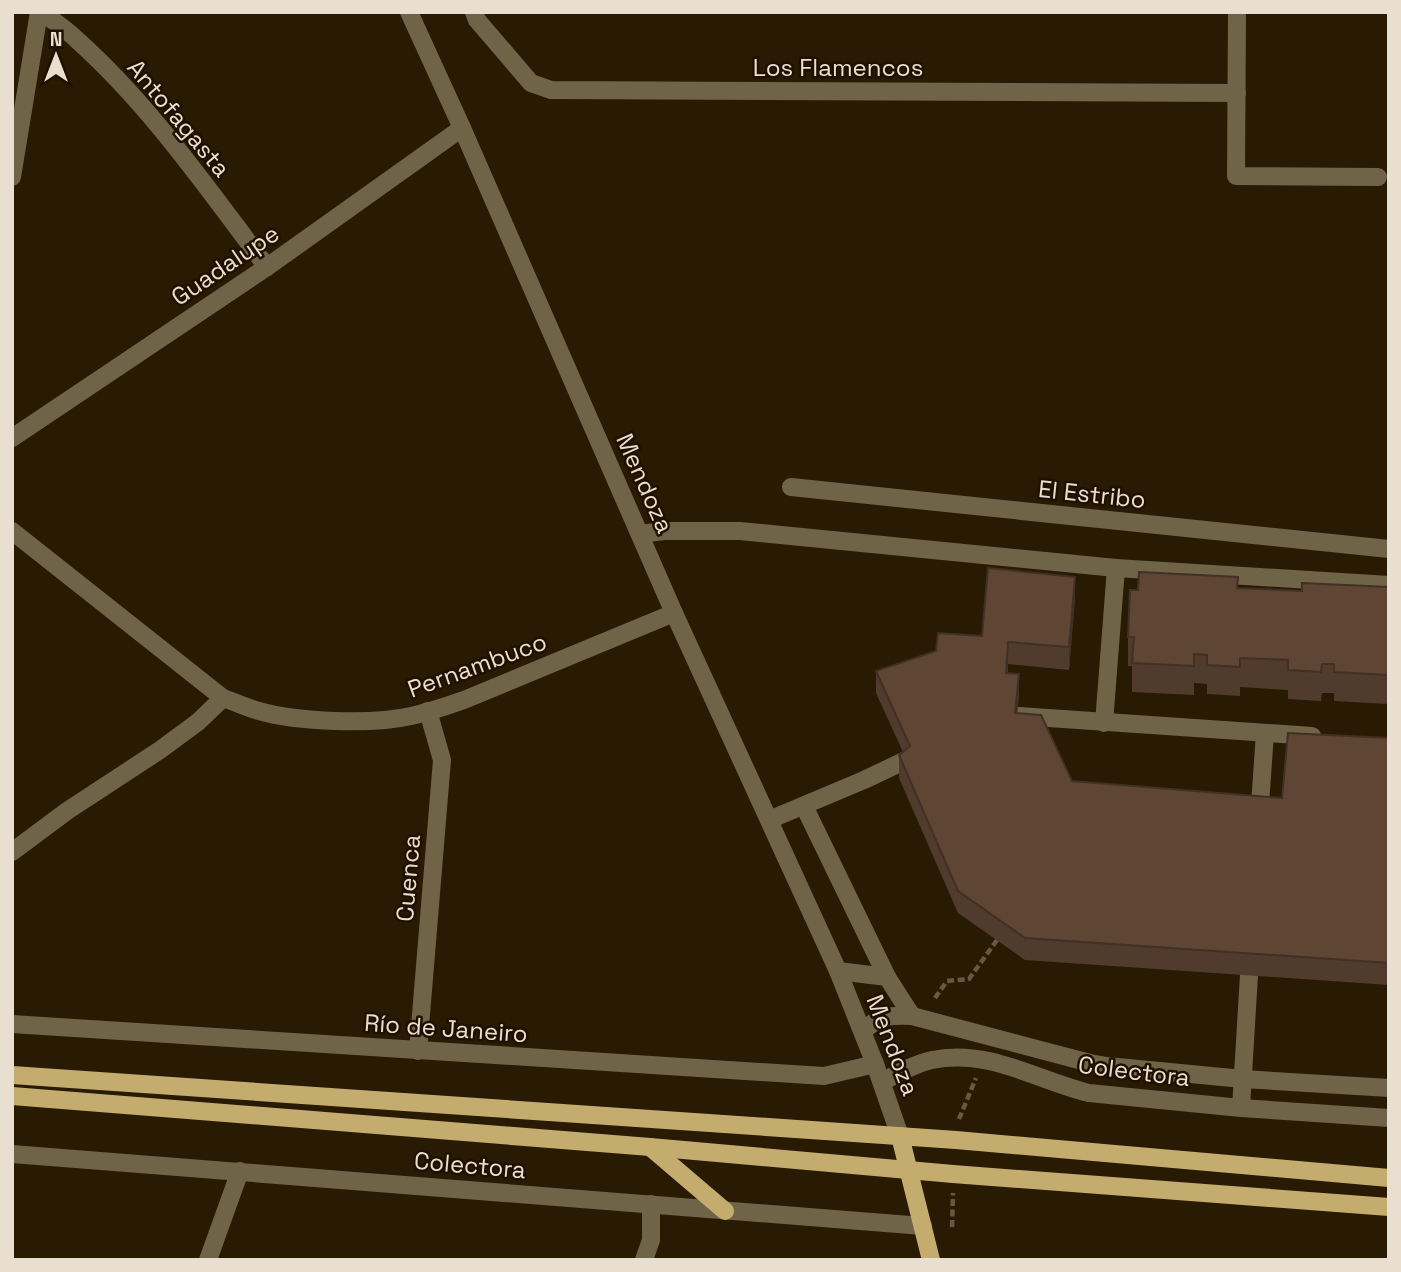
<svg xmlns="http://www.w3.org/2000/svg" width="1401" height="1272" viewBox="0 0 1401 1272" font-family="'Space Grotesk',sans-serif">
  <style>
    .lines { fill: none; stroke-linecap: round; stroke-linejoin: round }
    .path { stroke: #665944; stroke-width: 4.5; stroke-dasharray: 7 3.5; stroke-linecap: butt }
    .minor { stroke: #6f6447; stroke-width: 18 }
    .major { stroke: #c4ac6f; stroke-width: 18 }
    .wall { fill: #513b2d }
    .shaded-wall { fill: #423024 }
    .building { fill: #5e4534; stroke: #423024; stroke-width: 2 }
    .labels { text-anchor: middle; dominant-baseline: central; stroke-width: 5; stroke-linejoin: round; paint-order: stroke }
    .street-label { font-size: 24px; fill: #e9dfd0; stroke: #201000 }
  </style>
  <rect width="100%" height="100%" fill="#291a03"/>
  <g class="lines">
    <g class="path">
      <path d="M935 998 947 981 969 979 997 940"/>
      <path d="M959 1119 976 1078"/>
      <path d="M952 1227 953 1193"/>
    </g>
    <g class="minor">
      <path d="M42 12C53 21 66 29 76 39 150 105 207 188 267 267"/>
      <path d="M409 12 462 128 674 613 838 971 875 1064 900 1136"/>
      <path d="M474 12 477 20 531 83 551 90 1237 93"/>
      <path d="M1237 12 1236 176 1378 177"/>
      <path d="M12 177 39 12"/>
      <path d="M12 438 267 267 462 128"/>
      <path d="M791 487 1389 549"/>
      <path d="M12 531 223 698C235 702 247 708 259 711 298 722 372 725 411 716 429 712 447 706 464 700L674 613"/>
      <path d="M640 534 664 531H740L1116 568 1389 585"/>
      <path d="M1019 716 1312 736"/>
      <path d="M1104 723 1116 568"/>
      <path d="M804 806 887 977"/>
      <path d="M1259 819 1265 733"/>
      <path d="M769 820 864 780 906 760"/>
      <path d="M12 852 67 811 160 750 198 722 223 698"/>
      <path d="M838 971 887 977 912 1016"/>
      <path d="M12 1024 824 1076 875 1064"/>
      <path d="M863 1032C878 1015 890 1015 912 1016L1090 1063 1107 1066 1243 1079 1389 1088"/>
      <path d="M418 1051 442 760 428 711"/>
      <path d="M882 1082C897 1074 914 1064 932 1060 988 1048 1036 1080 1089 1093L1241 1108 1389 1118"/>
      <path d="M1241 1108 1249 975"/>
      <path d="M12 1154 923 1226"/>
      <path d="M208 1260 240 1171"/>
      <path d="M644 1260 651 1240V1204"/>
    </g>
    <g class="major">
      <path d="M12 1075 956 1140 1389 1178"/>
      <path d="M12 1096 650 1147 953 1174 1389 1207"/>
      <path d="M900 1136 931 1260"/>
      <path d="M650 1147 725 1211"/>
    </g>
  </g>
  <g class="wall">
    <path d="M1389 587V704L1334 701V693H1322L1321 701 1288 699V690L1240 687V696L1207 694V684L1194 683V695L1132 692V666H1128V637L1138 590 1238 588 1302 591Z"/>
    <path d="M1075 599 1069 670 1008 664V673L1019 696 1017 713 1072 781 1282 798 1389 738V985L1025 960 958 913 899 778V755L903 752 876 693V671L982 636Z"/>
  </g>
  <g class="shaded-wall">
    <path d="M1075 577V599L1069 670V647Z"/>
    <path d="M1008 642V664L1006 696V673Z"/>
    <path d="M1019 674V696L1015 736V713Z"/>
  </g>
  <g class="building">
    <path d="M988 568 1075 577 1069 647 1008 642 1006 673 1019 674 1015 713 1041 715 1072 781 1282 798 1288 733 1389 738V963L1025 938 958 891 899 755 910 746 876 671 936 651 938 633 982 636Z"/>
    <path d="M1139 572 1238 577 1237 588 1302 591V583L1389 587V675L1334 672V664H1322L1321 672 1288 670V660L1240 658V667L1207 665V655L1194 654V666L1132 663 1134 637H1128L1130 590H1138Z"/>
  </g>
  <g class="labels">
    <g class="street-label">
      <text x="838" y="67">Los Flamencos</text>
      <text transform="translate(179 118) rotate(50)">Antofagasta</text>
      <text transform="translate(225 265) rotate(-34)">Guadalupe</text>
      <text transform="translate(645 483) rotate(66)">Mendoza</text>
      <text transform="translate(1092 494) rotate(6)">El Estribo</text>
      <text transform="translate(477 665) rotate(-20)">Pernambuco</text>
      <text transform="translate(408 878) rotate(-85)">Cuenca</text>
      <text transform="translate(446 1028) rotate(4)">Río de Janeiro</text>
      <text transform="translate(893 1045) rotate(69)">Mendoza</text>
      <text transform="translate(1134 1071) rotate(7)">Colectora</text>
      <text transform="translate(470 1165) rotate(5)">Colectora</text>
    </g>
  </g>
  <rect width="1401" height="1272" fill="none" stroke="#e9dfd0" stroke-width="28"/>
  <g transform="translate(56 56)" stroke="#201000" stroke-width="5" paint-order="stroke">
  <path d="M0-5L12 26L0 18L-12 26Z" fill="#e9dfd0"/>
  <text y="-10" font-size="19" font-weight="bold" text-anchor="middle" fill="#e9dfd0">N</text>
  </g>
</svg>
